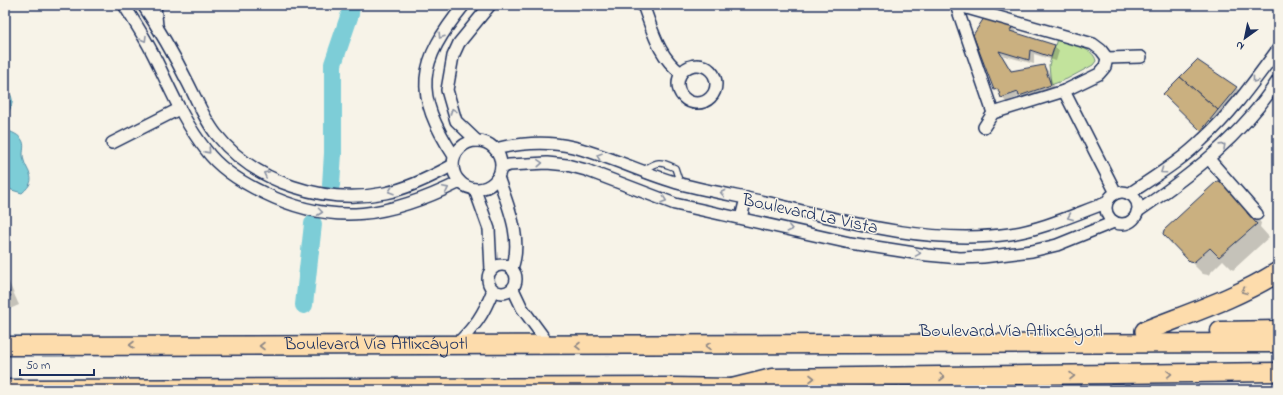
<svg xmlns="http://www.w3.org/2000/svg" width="1283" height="395" viewBox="0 0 1283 395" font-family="'Indie Flower',sans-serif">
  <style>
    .green { fill: #c2e39c; stroke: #6e897d }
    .water { fill: #7dcdd7; stroke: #568ea7 }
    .shadow { fill: #0003 }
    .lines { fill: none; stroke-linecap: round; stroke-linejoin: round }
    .river { stroke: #7dcdd7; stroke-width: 18 }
    .building { fill: #cab080; stroke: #1b2f5e }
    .service-casing { stroke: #1b2f5e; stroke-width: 8 }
    .minor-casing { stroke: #1b2f5e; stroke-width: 14 }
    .primary-casing { stroke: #1b2f5e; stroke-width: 21 }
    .trunk-casing { stroke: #1b2f5e; stroke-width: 22 }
    .service { stroke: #f7f3e8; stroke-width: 5.5 }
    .minor { stroke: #f7f3e8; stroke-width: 11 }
    .primary { stroke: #fddcac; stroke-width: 18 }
    .trunk { stroke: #fddcac; stroke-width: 19 }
    .oneway { stroke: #8991a3 }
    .oneway2 { stroke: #8c8685 }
    .labels { text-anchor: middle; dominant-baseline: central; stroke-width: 3; stroke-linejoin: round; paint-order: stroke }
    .street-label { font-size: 18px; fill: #1b2f5e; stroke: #f7f3e8 }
  </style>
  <rect width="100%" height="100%" fill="#f7f3e8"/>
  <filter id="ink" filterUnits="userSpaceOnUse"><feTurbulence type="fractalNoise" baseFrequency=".025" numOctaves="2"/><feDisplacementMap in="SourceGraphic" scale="8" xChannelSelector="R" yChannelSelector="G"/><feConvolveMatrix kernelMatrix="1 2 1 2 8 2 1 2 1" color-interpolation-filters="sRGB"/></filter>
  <g filter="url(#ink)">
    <path class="green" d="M1057 39C1068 44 1094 47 1096 61L1093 65 1067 79 1051 85 1049 65Z"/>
    <path class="water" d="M5 87C20 104 7 106 7 121 7 124 9 128 9 131 13 133 19 135 22 140 25 145 23 149 23 155 24 172 41 177 22 193L5 188Z"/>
    <g class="shadow">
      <path d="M985 19 1012 27 1017 32 1015 34 1054 46 1059 51 1056 61 1034 54V64L1002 55 1012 71 1044 66 1048 71 1055 89 1024 100 1021 96 1006 102 995 89Z"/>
      <path d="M1236 88 1241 92 1206 135 1164 94Z"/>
      <path d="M1235 195 1261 223 1260 227 1269 237 1233 270 1223 260 1208 275 1203 274 1190 261Z"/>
      <path d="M5 274 19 305 5 311Z"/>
    </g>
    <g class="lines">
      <g class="river">
        <path d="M331 185 333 153V64L350 14 351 5"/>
        <path d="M304 305 313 224"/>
      </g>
    </g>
    <g class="building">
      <path d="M984 18 1013 26 1010 31 1055 45 1051 57 1030 50 1029 60 999 51 1011 71 1044 65 1051 85 1019 96 1018 92 1001 98 998 89 994 90 973 35Z"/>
      <path d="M1197 60 1237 87 1218 110 1180 77Z"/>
      <path d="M1180 77 1218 110 1201 131 1163 94Z"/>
      <path d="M1217 181H1222L1248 209 1247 213 1257 224 1219 257 1210 248 1194 262 1189 261 1163 234 1164 230Z"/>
      <path d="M5 283 11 296 5 298Z"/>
    </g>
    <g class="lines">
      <defs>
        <path id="service" d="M642 171C657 162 658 160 675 168L680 183"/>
        <g id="minor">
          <path d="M124 5C134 21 144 36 152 52 169 85 182 120 206 150 219 168 243 183 264 193 335 228 391 216 460 182"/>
          <path d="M143 5C159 29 174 55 187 81 196 98 204 119 216 134 255 183 325 205 385 193 407 189 433 176 453 165"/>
          <path d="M155 5 157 26"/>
          <path d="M643 5C653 31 658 56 681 73"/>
          <path d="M956 5 1093 44 1101 50 1107 58 1105 67 1099 74 1064 91 993 113 984 127"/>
          <path d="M956 5 993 113"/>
          <path d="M1107 58 1141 57"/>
          <circle cx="697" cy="84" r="19"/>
          <path d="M1064 91 1116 193"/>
          <circle cx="477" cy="165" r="24"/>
          <path d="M477 141 456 121 447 90 453 56 459 43 490 5"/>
          <path d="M112 143 179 109"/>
          <path d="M495 149C520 143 548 141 573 147 610 156 644 174 681 184 712 192 743 197 774 204 851 223 930 245 1010 234 1044 229 1075 214 1106 203"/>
          <path d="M454 156C413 93 417 63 464 5"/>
          <path d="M1209 159 1257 214"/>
          <path d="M501 168 509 165 547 163 567 165 586 170 675 204 850 243 927 255 960 258 983 257 1032 251 1057 245 1114 222"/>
          <path d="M498 177C508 206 523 239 512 268"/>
          <path d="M475 190 489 229 491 270"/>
          <circle cx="1122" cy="208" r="16"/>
          <path d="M1129 194C1154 177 1181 161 1203 139 1232 113 1255 80 1278 49"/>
          <path d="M1137 212C1191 175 1242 136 1278 80"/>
          <path d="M741 218 746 198"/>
          <circle cx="502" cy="279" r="14"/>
          <path d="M513 289 522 308 550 346"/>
          <path d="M456 345C475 326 483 316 493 290"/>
        </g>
        <g id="primary">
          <path d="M1220 331 1278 330"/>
          <path id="s1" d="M5 346 1278 343"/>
          <path d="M732 388 772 378 1278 372"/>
          <path d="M5 389 672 387 732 388 741 390"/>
        </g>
        <path id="trunk" d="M1145 331C1190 313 1237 298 1278 272"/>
      </defs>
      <use href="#service" class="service-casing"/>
      <use href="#minor" class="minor-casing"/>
      <use href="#primary" class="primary-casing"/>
      <use href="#trunk" class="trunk-casing"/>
      <use href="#service" class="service"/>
      <use href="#minor" class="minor"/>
      <use href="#primary" class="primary"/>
      <use href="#trunk" class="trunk"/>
    </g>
    <defs><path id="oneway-chevron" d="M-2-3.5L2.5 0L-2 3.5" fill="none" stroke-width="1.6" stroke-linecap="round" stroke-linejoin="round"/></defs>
    <g class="oneway">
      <use href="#oneway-chevron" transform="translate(441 36) rotate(123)"/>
      <use href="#oneway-chevron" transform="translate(144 39) rotate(59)"/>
      <use href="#oneway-chevron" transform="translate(1255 80) rotate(128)"/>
      <use href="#oneway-chevron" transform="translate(453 111) rotate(-110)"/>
      <use href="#oneway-chevron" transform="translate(1223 146) rotate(-44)"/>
      <use href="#oneway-chevron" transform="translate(208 151) rotate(48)"/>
      <use href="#oneway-chevron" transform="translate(599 156) rotate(-161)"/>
      <use href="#oneway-chevron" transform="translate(540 163) rotate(-4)"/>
      <use href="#oneway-chevron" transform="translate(1163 171) rotate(145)"/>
      <use href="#oneway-chevron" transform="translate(266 174) rotate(-153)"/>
      <use href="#oneway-chevron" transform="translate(446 189) rotate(-26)"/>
      <use href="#oneway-chevron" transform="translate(391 191) rotate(161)"/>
      <use href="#oneway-chevron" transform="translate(723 193) rotate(-168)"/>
      <use href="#oneway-chevron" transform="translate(664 200) rotate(19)"/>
      <use href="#oneway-chevron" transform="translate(320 212) rotate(7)"/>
      <use href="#oneway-chevron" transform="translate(1070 217) rotate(158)"/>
      <use href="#oneway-chevron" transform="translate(790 229) rotate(13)"/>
      <use href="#oneway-chevron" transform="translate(918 253) rotate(9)"/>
    </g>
    <g class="oneway2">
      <use href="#oneway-chevron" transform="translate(1244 291) rotate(158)"/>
      <use href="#oneway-chevron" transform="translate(132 345) rotate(-180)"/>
      <use href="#oneway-chevron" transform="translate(262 346) rotate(-180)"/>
      <use href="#oneway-chevron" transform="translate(578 346) rotate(-180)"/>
      <use href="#oneway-chevron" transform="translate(708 346) rotate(-180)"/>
      <use href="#oneway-chevron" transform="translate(1169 374) rotate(-1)"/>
      <use href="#oneway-chevron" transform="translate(1072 376)"/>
      <use href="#oneway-chevron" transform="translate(942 377)"/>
      <use href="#oneway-chevron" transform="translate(812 378)"/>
    </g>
  </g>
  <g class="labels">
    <g class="street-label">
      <text transform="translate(810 215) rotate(12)">Boulevard La Vista</text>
      <text x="1011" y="332">Boulevard Vía Atlixcáyotl</text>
      <text stroke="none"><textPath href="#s1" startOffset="371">Boulevard Vía Atlixcáyotl</textPath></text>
    </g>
  </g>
  <rect width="1283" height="395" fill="none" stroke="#f7f3e8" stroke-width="20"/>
  <rect x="10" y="10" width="1263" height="375" fill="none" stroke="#1b2f5e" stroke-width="1.5" filter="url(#ink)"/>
  <g transform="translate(1245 38) rotate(213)" stroke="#f7f3e8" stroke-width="3" paint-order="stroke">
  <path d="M0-3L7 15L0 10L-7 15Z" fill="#1b2f5e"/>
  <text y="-6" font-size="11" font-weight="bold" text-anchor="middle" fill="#1b2f5e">N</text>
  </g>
  <path d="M20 369v6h74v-6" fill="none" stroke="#1b2f5e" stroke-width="2"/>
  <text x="26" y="369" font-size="12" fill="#1b2f5e" stroke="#f7f3e8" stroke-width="3" paint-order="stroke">50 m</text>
</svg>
